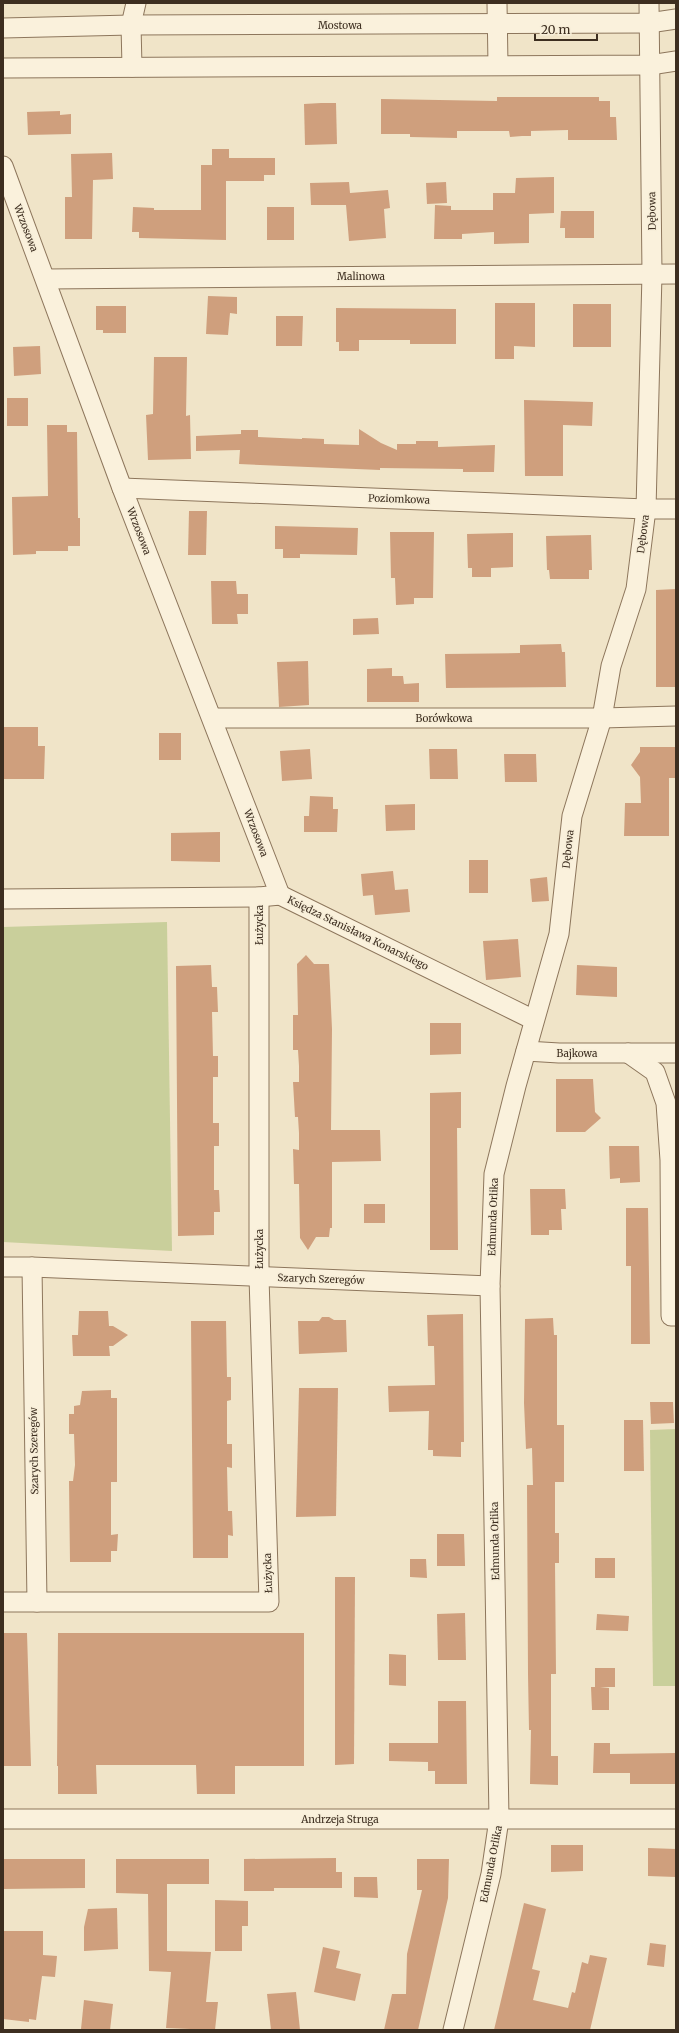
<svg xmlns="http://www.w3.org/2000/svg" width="679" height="2033" viewBox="0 0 679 2033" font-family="Merriweather,serif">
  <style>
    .green { fill: #c9cf9b }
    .building { fill: #cf9f7d }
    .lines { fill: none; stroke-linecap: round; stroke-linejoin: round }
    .minor-casing { stroke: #8d765c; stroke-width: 21 }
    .minor { stroke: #faf1dc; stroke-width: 19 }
    .labels { text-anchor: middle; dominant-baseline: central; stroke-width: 3; stroke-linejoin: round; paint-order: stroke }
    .street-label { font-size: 10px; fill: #3d2e20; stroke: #f7eed8 }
  </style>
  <rect width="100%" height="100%" fill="#f0e4c8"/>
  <g class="green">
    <path d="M167 922 172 1251 3 1242V927Z"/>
    <path d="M676 1429V1686H653L650 1430Z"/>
  </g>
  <g class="building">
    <path d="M497 97H599V101H610V117H616L617 140H568V130L531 131V136H522L510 137 509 131H457V138L410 137V134H381V99L497 101Z"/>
    <path d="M321 103H336L337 144 305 145 304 104Z"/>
    <path d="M60 111V115L71 114V134L28 135 27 112Z"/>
    <path d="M212 149H229V158H275V175H264V181H226V240L139 238V232H132L133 207 154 208V210H201V165H212Z"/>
    <path d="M112 153 113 179 93 180 92 239H65V197H72L71 154Z"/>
    <path d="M554 177V213L529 214V243L494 244V232L462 234V239H434L435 205 451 206V210H493V193H515L516 178Z"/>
    <path d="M349 182 350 193 388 190 390 208 384 209 386 238 349 241 346 205H311L310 183Z"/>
    <path d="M446 182 447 203 427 204 426 183Z"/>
    <rect x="267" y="207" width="27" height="33"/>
    <path d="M561 211H594V238H565V228H560Z"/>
    <path d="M208 296 237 297V314L230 313 228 335 206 334Z"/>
    <path d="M495 303H535V347L514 346V359H495Z"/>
    <rect x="573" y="304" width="38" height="43"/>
    <path d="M96 306H126V333H103V330H96Z"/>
    <path d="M336 308 456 309V344H410V340H359V351H339V342H336Z"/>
    <path d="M276 316H303L302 346H276Z"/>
    <path d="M40 346 41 374 14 376 13 347Z"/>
    <path d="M154 357H187L186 416 190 415 191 459 148 460 146 415 153 414Z"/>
    <rect x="7" y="398" width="21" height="28"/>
    <path d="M524 400 593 402 592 426 563 425V476H525Z"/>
    <path d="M47 425H67V432H77L78 518H80V546H68V551H36V554L13 555 12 497 48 496Z"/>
    <path d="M359 429 381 443 397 450V444H416V441H438V447L495 445 494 472H463V469L380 468V470L239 464 240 450 196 451V436L241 434V430H258V437L302 439V438L324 439V444L359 445Z"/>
    <path d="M189 511H207L206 555H188Z"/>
    <path d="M275 526 358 528 357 555 300 554V558H283V549H275Z"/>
    <path d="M390 532H434L433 598H414V604L396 605 395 578H391Z"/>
    <path d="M513 533V567L491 568V577H472V568H468L467 534Z"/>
    <path d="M591 535 592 570H589V579H550L549 570H547L546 536Z"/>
    <path d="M211 581H236L237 594H248V614H237L238 624H212Z"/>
    <path d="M676 589V687H656V590Z"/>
    <path d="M378 618 379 634 353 635V619Z"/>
    <path d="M561 644 562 652H565L566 687 446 688 445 654 520 653V645Z"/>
    <path d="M308 661 309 705 279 707 277 662Z"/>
    <path d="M392 668V676H403L404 684 419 683V702H367V669Z"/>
    <path d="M3 727H38V746H45L44 779H3Z"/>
    <rect x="159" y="733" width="22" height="27"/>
    <path d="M640 747H676V778H669V836H624L625 803H641L640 777 631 765 640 752Z"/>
    <path d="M310 749 312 779 282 781 280 751Z"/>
    <path d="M429 749H457L458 779H430Z"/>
    <path d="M504 754H536L537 782H505Z"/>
    <path d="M310 796 333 797V809H338L337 832H304V816H309Z"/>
    <path d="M415 804V830L386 831 385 805Z"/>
    <path d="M220 832V862L171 861V833Z"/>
    <rect x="469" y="860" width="19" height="33"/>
    <path d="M393 871 395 890 408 889 410 912 375 915 373 895 363 896 361 874Z"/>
    <path d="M547 877 549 901 532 902 530 879Z"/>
    <path d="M518 939 521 977 486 980 483 941Z"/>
    <path d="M306 955 314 964H329L332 1029 331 1130H380L381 1161 332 1162V1228H330L329 1237H316L308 1250 300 1238 299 1184H294L293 1149 299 1150V1133L298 1117H295L293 1082H299V1066L298 1050H293V1015H298L297 964Z"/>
    <path d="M211 965 212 987H217L218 1012H212L213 1056H218V1077H213V1123H219V1146H214V1190H219L220 1212H214V1235L178 1236 176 966Z"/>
    <path d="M577 965 617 967V997L576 995Z"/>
    <path d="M430 1023H461V1054L430 1055Z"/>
    <path d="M556 1079H593L595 1112 601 1118 585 1132H556Z"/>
    <path d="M461 1092V1128H457L458 1250H430V1093Z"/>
    <path d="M609 1146H639L640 1182 620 1183V1178L610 1179Z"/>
    <path d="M530 1189H565L566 1209H561L562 1230H549V1235H531Z"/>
    <rect x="364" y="1204" width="21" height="19"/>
    <path d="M626 1208H648L650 1344H631V1266H626Z"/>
    <path d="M79 1311H108L109 1326H113L128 1335 113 1346H109L110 1356H73L72 1335H78Z"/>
    <path d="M463 1314 464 1442H461V1457L433 1456V1450H428L429 1411 389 1412 388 1386 435 1385 434 1346H428L427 1315Z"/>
    <path d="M322 1317H329L334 1320H346L347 1352 299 1354 298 1321H319Z"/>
    <path d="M553 1318 554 1335H557V1425H564V1482H555V1533H559V1563H555L556 1674H551V1756H558V1785L530 1784 531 1730H529L528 1674 527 1485H533L532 1448 526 1449 524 1403 525 1319Z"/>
    <path d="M191 1321H226L227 1377H231V1400L227 1401V1444H232V1468L227 1467 228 1511H232L233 1536 228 1535V1558H193Z"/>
    <path d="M299 1388H338L336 1516 296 1517Z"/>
    <path d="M111 1390V1398H117V1482H111V1535L118 1534 117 1551H111V1562H70L69 1481H73L75 1465 74 1434H69V1414H74V1406L80 1405 82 1391Z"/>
    <path d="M650 1402H673L674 1423 651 1424Z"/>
    <path d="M624 1420H643L644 1471H624Z"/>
    <path d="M437 1534H464L465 1566H437Z"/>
    <rect x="595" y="1558" width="20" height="20"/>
    <path d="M410 1559H426L427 1578 410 1577Z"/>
    <path d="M335 1577H355L354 1764 335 1765Z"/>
    <path d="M465 1613 466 1660H438L437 1614Z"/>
    <path d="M597 1614 629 1616 628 1631 596 1630Z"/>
    <path d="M3 1633H27L31 1766H3Z"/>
    <path d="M58 1633H304V1766H235V1794H197L196 1765H96L97 1794H58V1766H57Z"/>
    <path d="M389 1654 406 1655V1686L389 1685Z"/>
    <path d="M595 1668H615V1687H600L609 1688V1710H592L591 1687H595Z"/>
    <path d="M438 1701H466L467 1784H435V1771H428V1762L389 1761V1743H438Z"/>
    <path d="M594 1743H610V1754L676 1753V1784H630V1773H593Z"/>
    <path d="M551 1845H583V1871L551 1872Z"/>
    <path d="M648 1848 676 1849V1877L648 1876Z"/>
    <path d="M336 1858V1872H342V1888H274V1891H244V1859Z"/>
    <path d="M3 1859H85V1888L3 1889Z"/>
    <path d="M116 1859H209V1884H167V1951L211 1952 206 2002H218L215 2030 166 2028 171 1972 149 1971 148 1894 116 1893Z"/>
    <path d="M417 1859H449L448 1898 418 2030H384L392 1994H406L407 1954 422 1890H417Z"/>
    <path d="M354 1877H377L378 1898 354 1897Z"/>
    <path d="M215 1900 248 1901V1926H242V1951H215Z"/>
    <path d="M524 1903 546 1909 532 1969 540 1971 533 2000 568 2008 572 1992 575 1993 582 1962 588 1964 590 1955 607 1958 590 2030H494Z"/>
    <path d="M117 1908 118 1949 84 1951V1927L88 1909Z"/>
    <path d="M3 1931H43V1955L57 1956 55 1977 42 1976 36 2020 29 2019V2022L3 2019Z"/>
    <path d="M650 1943 666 1945 664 1967 647 1965Z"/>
    <path d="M323 1947 340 1951 336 1968 361 1974 355 2001 314 1992Z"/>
    <path d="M296 1992 300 2030H271L267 1994Z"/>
    <path d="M84 2000 113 2004 110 2030 81 2029Z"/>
  </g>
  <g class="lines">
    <defs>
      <g id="minor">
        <path d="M497 3 498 65"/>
        <path d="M3 28 131 25 649 23 676 19"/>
        <path d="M132 67 131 25 136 3"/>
        <path d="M3 68 650 65 676 61"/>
        <path d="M3 166 122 488 280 895"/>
        <path d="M46 279 676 274"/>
        <path d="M122 488 646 509H676"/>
        <path d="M212 718H602L676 716"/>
        <path d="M3 899 259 897 280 895 534 1020"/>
        <path d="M526 1051 559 1053H676"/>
        <path d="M628 1053 655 1072 666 1103 670 1160 671 1316H676"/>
        <path d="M3 1267H32L490 1286"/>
        <path d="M3 1602H37L32 1267"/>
        <path d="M37 1602H269L259 1277V897"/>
        <path d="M3 1819H676"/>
        <path d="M453 2030 491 1874 499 1819 490 1286 494 1174 516 1086 559 934 572 816 602 718 611 666 636 589 646 509 652 274 649 3"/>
      </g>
    </defs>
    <use href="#minor" class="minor-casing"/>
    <use href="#minor" class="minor"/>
  </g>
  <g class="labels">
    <g class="street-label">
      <text x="340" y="25">Mostowa</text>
      <text transform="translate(652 211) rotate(-91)">Dębowa</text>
      <text transform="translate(26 228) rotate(69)">Wrzosowa</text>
      <text x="361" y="276">Malinowa</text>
      <text transform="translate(399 499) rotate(2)">Poziomkowa</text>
      <text transform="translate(139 531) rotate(69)">Wrzosowa</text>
      <text transform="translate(643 534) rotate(-83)">Dębowa</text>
      <text x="444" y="718">Borówkowa</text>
      <text transform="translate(256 833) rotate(69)">Wrzosowa</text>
      <text transform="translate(568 849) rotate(-84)">Dębowa</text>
      <text transform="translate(259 925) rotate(-90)">Łużycka</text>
      <text transform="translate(358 933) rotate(26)">Księdza Stanisława Konarskiego</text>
      <text x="577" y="1053">Bajkowa</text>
      <text transform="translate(493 1217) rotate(-88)">Edmunda Orlika</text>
      <text transform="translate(259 1249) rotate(-90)">Łużycka</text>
      <text transform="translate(321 1279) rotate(2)">Szarych Szeregów</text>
      <text transform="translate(34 1451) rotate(-91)">Szarych Szeregów</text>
      <text transform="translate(495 1541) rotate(-91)">Edmunda Orlika</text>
      <text transform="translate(268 1573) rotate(-92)">Łużycka</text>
      <text x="340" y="1819">Andrzeja Struga</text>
      <text transform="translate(491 1864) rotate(-79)">Edmunda Orlika</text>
    </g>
  </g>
  <rect width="679" height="2033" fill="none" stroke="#3d2e20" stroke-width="8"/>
  <path d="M535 34v6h62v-6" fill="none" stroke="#3d2e20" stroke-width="2"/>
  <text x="541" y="34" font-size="12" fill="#3d2e20" stroke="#f7eed8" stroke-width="3" paint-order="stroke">20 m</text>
</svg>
